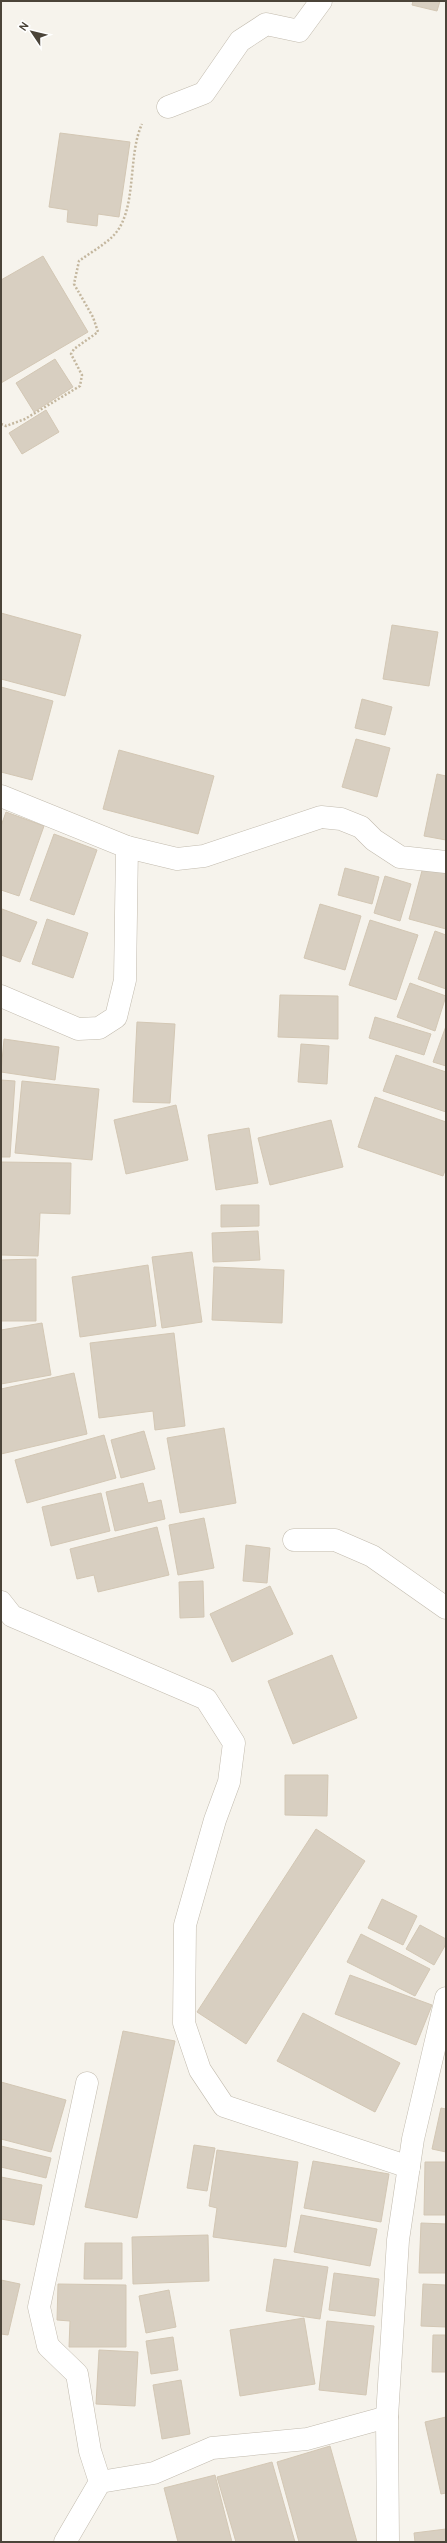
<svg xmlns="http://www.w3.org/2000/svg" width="447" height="2543" viewBox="0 0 447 2543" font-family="Cabin,sans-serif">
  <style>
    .building { fill: #d8cfc1; stroke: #d3c7b4 }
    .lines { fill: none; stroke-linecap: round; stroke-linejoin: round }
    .street-casing { stroke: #c2bbae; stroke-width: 23 }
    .path { stroke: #c4b79f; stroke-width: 2.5; stroke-dasharray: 2 2; stroke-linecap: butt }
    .street { stroke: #fff; stroke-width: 22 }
  </style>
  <rect width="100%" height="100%" fill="#f6f3ec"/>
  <g class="building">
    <path d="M413 1H440L437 11 412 5Z"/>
    <path d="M60 133 130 142 119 217 98 214 97 226 67 222 68 210 49 207Z"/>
    <path d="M43 256 88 332 1 383V280Z"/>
    <path d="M55 359 73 387 34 412 16 383Z"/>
    <path d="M46 410 59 432 22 454 9 433Z"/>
    <path d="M1 613 81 635 65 696 1 679Z"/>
    <path d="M392 625 438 632 429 686 383 679Z"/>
    <path d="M1 687 53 701 32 780 1 772Z"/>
    <path d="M362 699 392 707 385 735 355 728Z"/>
    <path d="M356 739 390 748 377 797 342 787Z"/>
    <path d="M119 750 214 776 198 834 103 809Z"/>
    <path d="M437 774 446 776V840L424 836Z"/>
    <path d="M6 812 44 826 19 896 1 890V826Z"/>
    <path d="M54 834 97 850 74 915 30 900Z"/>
    <path d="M423 867 446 873V929L409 919Z"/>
    <path d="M345 868 379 877 372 904 338 895Z"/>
    <path d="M385 876 411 884 400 921 374 913Z"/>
    <path d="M320 904 361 916 345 970 304 958Z"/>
    <path d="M2 909 37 922 20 962 1 955Z"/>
    <path d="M47 919 88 933 73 978 32 964Z"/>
    <path d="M370 920 418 935 396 1000 349 985Z"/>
    <path d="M435 931 446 935V989L418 979Z"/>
    <path d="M410 983 446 996 435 1031 397 1017Z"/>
    <path d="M280 995 338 996V1039L278 1037Z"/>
    <path d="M375 1017 431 1034 424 1055 369 1038Z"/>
    <path d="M137 1022 175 1024 170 1103 133 1102Z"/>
    <path d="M446 1026V1066L433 1062Z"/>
    <path d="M4 1039 59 1047 55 1080 1 1072Z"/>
    <path d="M301 1044 329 1046 327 1084 298 1082Z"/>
    <path d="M396 1055 446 1072V1112L383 1091Z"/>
    <path d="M1 1080 15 1081 10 1157H1Z"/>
    <path d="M22 1081 99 1089 92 1160 15 1153Z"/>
    <path d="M375 1097 446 1122V1168L443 1176 358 1147Z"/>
    <path d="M176 1105 188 1160 126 1174 114 1120Z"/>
    <path d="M331 1120 343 1167 270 1185 258 1138Z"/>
    <path d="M249 1128 258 1183 216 1190 208 1135Z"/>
    <path d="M1 1162 71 1163 70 1214 40 1213 38 1256 1 1255Z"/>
    <path d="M221 1205H259V1226L221 1227Z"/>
    <path d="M258 1231 260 1260 213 1262 212 1233Z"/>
    <path d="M192 1252 202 1322 162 1328 152 1257Z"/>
    <path d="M36 1259V1321H1V1260Z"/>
    <path d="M148 1265 156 1326 80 1337 72 1277Z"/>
    <path d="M214 1267 284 1270 282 1323 212 1320Z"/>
    <path d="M42 1323 51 1375 1 1384V1330Z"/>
    <path d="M174 1333 185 1426 155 1430 153 1411 99 1418 90 1343Z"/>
    <path d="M74 1373 87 1434 1 1454V1389Z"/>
    <path d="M224 1428 236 1503 180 1513 167 1438Z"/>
    <path d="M144 1431 155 1469 121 1478 111 1440Z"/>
    <path d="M104 1435 116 1478 27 1503 15 1460Z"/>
    <path d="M143 1483 148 1503 161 1500 165 1519 115 1531 106 1492Z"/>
    <path d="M101 1493 110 1531 51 1546 42 1507Z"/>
    <path d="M204 1518 214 1568 178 1575 169 1525Z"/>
    <path d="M157 1527 169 1575 98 1592 94 1575 77 1579 70 1549Z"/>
    <path d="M246 1545 270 1548 267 1583 243 1581Z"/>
    <path d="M203 1581 204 1617 180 1618 179 1582Z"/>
    <path d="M270 1586 293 1634 232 1662 210 1614Z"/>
    <path d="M332 1655 357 1718 293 1744 268 1681Z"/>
    <path d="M285 1775H328L327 1816 285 1815Z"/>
    <path d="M316 1829 365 1861 246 2044 197 2012Z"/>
    <path d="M382 1899 417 1916 403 1945 368 1928Z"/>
    <path d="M420 1925 446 1939V1944L434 1965 406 1949Z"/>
    <path d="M361 1934 430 1969 415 1996 347 1962Z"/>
    <path d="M350 1975 432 2005 416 2045 335 2014Z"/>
    <path d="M303 2013 400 2063 375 2112 277 2061Z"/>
    <path d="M123 2031 175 2041 137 2218 85 2207Z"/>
    <path d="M1 2082 66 2100 51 2152 1 2139Z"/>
    <path d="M441 2108 446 2109V2152L432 2149Z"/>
    <path d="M194 2145 215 2148 207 2191 187 2188Z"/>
    <path d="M1 2146 51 2158 46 2178 1 2167Z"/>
    <path d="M217 2150 298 2162 286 2247 213 2237 217 2208 209 2206Z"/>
    <path d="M313 2161 389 2174 381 2222 304 2208Z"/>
    <path d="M425 2162H446V2215H424Z"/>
    <path d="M1 2177 42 2185 34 2225 1 2219Z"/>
    <path d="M301 2215 377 2229 370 2266 294 2252Z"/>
    <path d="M421 2223 446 2224V2273H419Z"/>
    <path d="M208 2235 209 2281 133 2284 132 2237Z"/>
    <path d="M85 2243H122V2279H84Z"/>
    <path d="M274 2259 328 2267 320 2319 266 2311Z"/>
    <path d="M334 2273 379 2279 375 2316 329 2310Z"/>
    <path d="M1 2280 20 2284 8 2335 1 2334Z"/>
    <path d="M58 2284 126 2285V2347H69L70 2321 57 2320Z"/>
    <path d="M423 2284 446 2285V2327L421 2326Z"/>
    <path d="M169 2290 176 2327 146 2333 139 2296Z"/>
    <path d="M304 2318 315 2384 240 2396 230 2330Z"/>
    <path d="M327 2321 374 2326 366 2395 319 2390Z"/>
    <path d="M433 2335H446V2372H432Z"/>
    <path d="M173 2337 178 2370 151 2374 146 2341Z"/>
    <path d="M99 2350 138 2352 135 2406 96 2404Z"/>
    <path d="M181 2380 190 2434 162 2439 153 2385Z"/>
    <path d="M446 2417V2493L441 2494 425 2422Z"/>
    <path d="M330 2446 357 2542H299L277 2462Z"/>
    <path d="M272 2462 295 2542H236L217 2477Z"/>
    <path d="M215 2475 232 2542H178L164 2488Z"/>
    <path d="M446 2529V2542H415L414 2533Z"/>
  </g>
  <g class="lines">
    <defs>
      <g id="street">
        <path d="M168 107 204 93 240 41 266 24 299 31 321 1"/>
        <path d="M1 796 127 847 177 859 204 856 321 817 341 819 361 827 374 840 400 857 446 862"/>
        <path d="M1 996 78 1029 99 1028 116 1017 125 980 127 847"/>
        <path d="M294 1540H335L372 1556 446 1608"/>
        <path d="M1 1602 12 1616 206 1699 234 1743 229 1782 215 1820 185 1925 184 2023 200 2070 224 2106 409 2167"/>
        <path d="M100 2482 154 2473 212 2448 307 2439 387 2417"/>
        <path d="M65 2542 100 2482 90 2451 77 2374 48 2346 39 2307 87 2083"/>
        <path d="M388 2542 387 2417 398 2240 413 2139 446 1998"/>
      </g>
    </defs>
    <use href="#street" class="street-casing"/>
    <path class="path" d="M1 424 6 426 25 419 80 386 82 375 71 354 74 349 98 332 93 317 74 284 79 261C90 253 104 245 113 236 138 211 127 156 142 124"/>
    <use href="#street" class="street"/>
  </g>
  <rect width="447" height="2543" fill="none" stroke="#4b4439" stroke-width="4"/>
  <g transform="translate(32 32) rotate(305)" stroke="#ffffff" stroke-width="3" paint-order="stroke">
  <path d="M0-3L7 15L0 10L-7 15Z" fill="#4b4439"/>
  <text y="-6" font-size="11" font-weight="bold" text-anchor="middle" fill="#4b4439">N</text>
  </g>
</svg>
